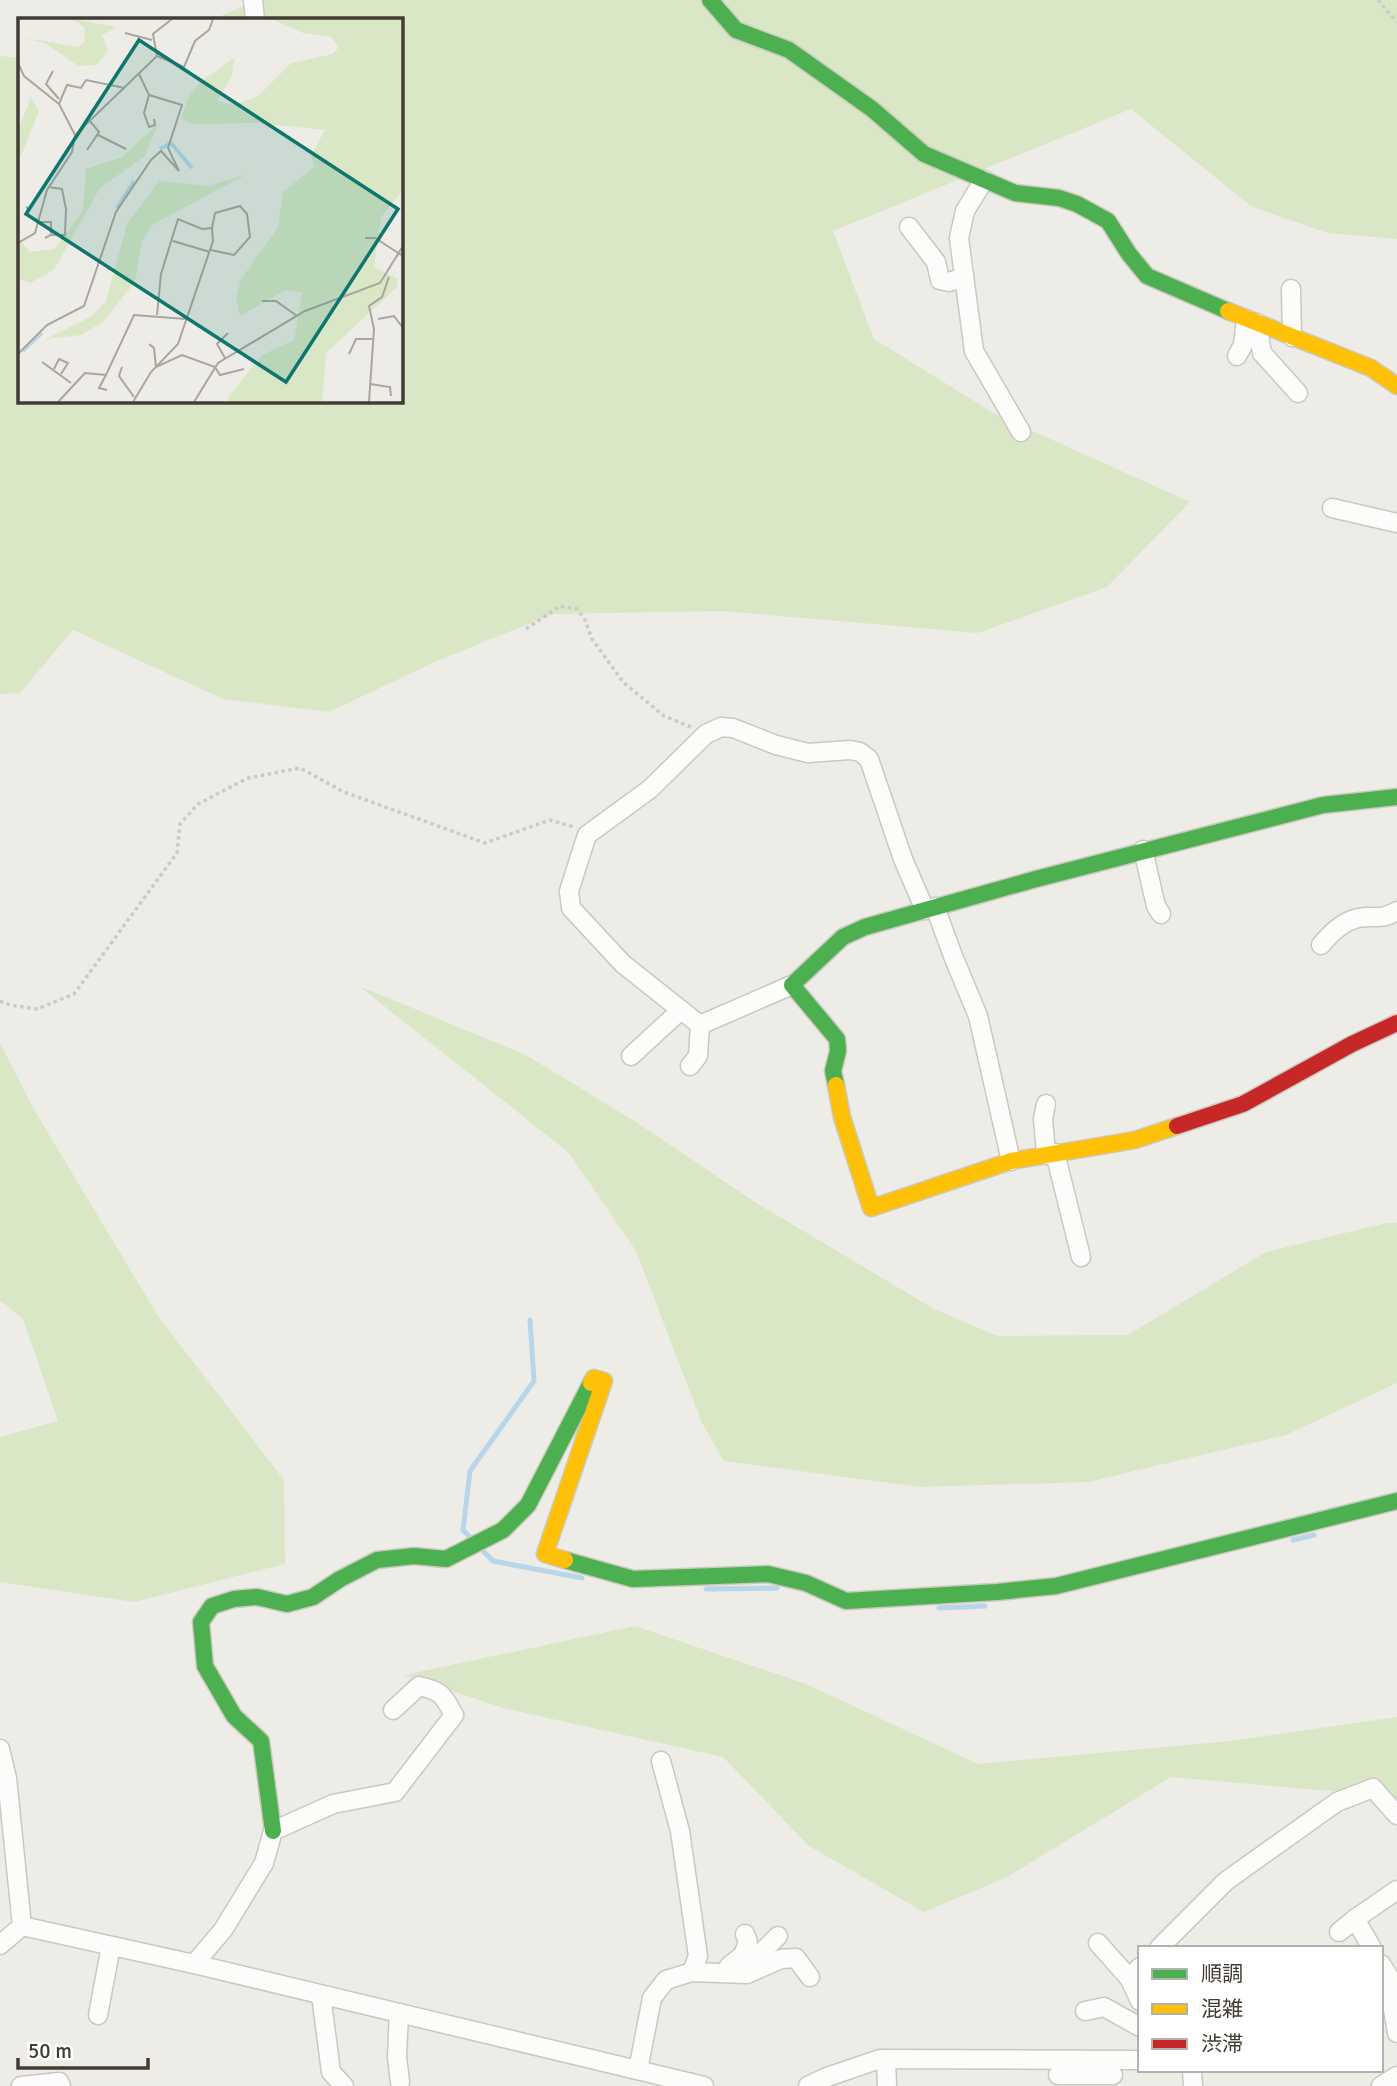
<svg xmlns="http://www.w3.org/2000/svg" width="1397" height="2086" viewBox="0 0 1397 2086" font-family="Signika,'Noto Sans JP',sans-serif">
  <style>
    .green { fill: #d9e7c7 }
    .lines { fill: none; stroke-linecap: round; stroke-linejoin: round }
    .stream { stroke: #b8d5ea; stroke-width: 5 }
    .street-casing { stroke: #c9c8c2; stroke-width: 21 }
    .fast-casing { stroke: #ccc9be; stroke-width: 19 }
    .slow-casing { stroke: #ccc9be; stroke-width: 19 }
    .jam-casing { stroke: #ccc9be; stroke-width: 19 }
    .path { stroke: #cbcac6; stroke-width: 3.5; stroke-dasharray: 3.5 3.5; stroke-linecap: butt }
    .street { stroke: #fcfcfb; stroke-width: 18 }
    .fast { stroke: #4caf50; stroke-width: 16 }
    .slow { stroke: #ffc107; stroke-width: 16 }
    .jam { stroke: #c62828; stroke-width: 16 }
    .inset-river { fill: none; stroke: #b8d5ea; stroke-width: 3.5 }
    .inset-road { fill: none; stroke: #a9a69f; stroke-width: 2 }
    .view { fill: #0f766e; fill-opacity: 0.15; stroke: #0f766e; stroke-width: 3.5 }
    .inset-edge { fill: none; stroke: #423d34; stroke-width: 3.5 }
  </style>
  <rect width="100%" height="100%" fill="#edece6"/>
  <g class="green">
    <path d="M257 0H1397V239L1328 233 1252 207 1131 109 833 231 874 339 995 414 1190 502 1107 587 978 633 722 611 553 614 439 660 329 712 223 699 73 630 20 693 0 694V56L19 58V401H401V19H214Z"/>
    <path d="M359 986 526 1055 636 1122 755 1202 934 1309 998 1336 1128 1335 1266 1252 1386 1223H1397V1383L1286 1435 1088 1482 920 1487 724 1461 702 1423 636 1251 569 1153Z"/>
    <path d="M0 1043 36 1113 158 1316 284 1480 285 1564 134 1602 0 1582V1437L58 1421 23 1319 0 1300Z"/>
    <path d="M635 1626 806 1684 978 1764 1231 1741 1397 1717V1797L1171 1777 1007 1877 924 1912 809 1846 723 1757 503 1708 404 1675Z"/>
  </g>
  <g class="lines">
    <g class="stream">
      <path d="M471 1538 463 1530 470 1471 534 1381 530 1320"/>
      <path d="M1293 1540 1314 1535"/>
      <path d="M482 1550 493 1561 582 1578"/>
      <path d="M706 1589 777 1588"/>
      <path d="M939 1608 985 1606"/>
    </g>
    <defs>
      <g id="street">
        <path d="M253 0 255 19"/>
        <path d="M984 180 965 211 959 238 974 351 1021 432"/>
        <path d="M909 227 936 262 940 280 949 282 964 277"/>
        <path d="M1291 289 1292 337"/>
        <path d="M1257 323 1262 353 1298 393"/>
        <path d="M1237 356 1243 345 1246 319"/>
        <path d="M1332 508 1397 523"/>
        <path d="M1143 850 1156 906 1161 914"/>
        <path d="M935 907 953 956 978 1016 1011 1161"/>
        <path d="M1321 945C1331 933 1342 922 1358 918 1375 915 1380 921 1397 911"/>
        <path d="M792 985 700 1025 623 964 571 908 569 891 587 835 650 789 706 734 721 727 733 728 776 745 808 753 850 750 860 752 869 759 903 859 925 910"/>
        <path d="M631 1056 681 1010"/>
        <path d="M690 1066 698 1056 700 1025"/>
        <path d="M1055 1153 1081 1257"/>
        <path d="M1046 1155 1043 1119 1046 1104"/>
        <path d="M0 1749 7 1778 22 1926"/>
        <path d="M661 1761 680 1831 698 1956 692 1972"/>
        <path d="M22 1926 194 1964 704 2086"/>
        <path d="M1339 1932 1355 1919"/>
        <path d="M1098 1943 1129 1978"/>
        <path d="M0 1945 22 1926"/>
        <path d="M1159 1948 1226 1881 1337 1802 1373 1788 1397 1815"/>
        <path d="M1372 1948 1355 1919 1397 1890"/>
        <path d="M194 1964 223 1930 264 1863 273 1831 333 1804 395 1792 454 1715C443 1695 442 1691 419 1686L393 1710"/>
        <path d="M1381 1964 1397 1990"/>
        <path d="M729 1966 743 1955 748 1942 745 1934"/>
        <path d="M1140 1967 1129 1978 1140 2001"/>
        <path d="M738 1970 761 1953 778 1936"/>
        <path d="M1390 1992 1397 2033"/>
        <path d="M321 1995 331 2072 344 2086"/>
        <path d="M1085 2011 1104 2007 1140 2027"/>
        <path d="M399 2013 397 2057 400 2082"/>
        <path d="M98 2015 111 1946"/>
        <path d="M886 2059 887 2086"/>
        <path d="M638 2070 652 1998 666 1980 692 1972 747 1974 781 1959 796 1958 810 1977"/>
        <path d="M1192 2070 1193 2086"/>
        <path d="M1058 2075H1113"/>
        <path d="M21 2086 59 2082 61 2086"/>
        <path d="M808 2086 827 2077 880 2059 1140 2060"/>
        <path d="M1381 2086 1397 2076"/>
      </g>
      <g id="fast">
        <path d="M710 0 736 30 789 50 872 109 924 154 1015 193 1059 198 1077 204 1108 221 1129 254 1147 276 1228 311"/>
        <path d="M836 1085 833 1071 838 1051 837 1039 792 985 843 937 865 927 1036 879 1323 805 1397 797"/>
        <path d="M565 1560 633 1579 768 1574 806 1583 846 1601 997 1592 1056 1586 1397 1501"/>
        <path d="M273 1831 261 1741 234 1716 205 1666 201 1622 212 1606 234 1599 257 1597 287 1604 313 1597 340 1579 377 1560 414 1556 446 1559 503 1530 528 1505 591 1383"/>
      </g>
      <g id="slow">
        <path d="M1228 311 1371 368 1397 386"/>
        <path d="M836 1085 842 1117 871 1208 1011 1161 1135 1140 1177 1126"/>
        <path d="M565 1560 545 1554 604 1381 594 1378 591 1383"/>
      </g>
      <path id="jam" d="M1177 1126 1243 1104 1352 1044 1397 1023"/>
    </defs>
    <use href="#street" class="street-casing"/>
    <use href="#fast" class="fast-casing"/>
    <use href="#slow" class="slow-casing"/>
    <use href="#jam" class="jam-casing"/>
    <g class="path">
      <path d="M1378 0 1397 22"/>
      <path d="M526 629 560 606 577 609 585 620 592 639 623 682 664 716 691 727"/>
      <path d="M0 1001 10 1005 37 1009 74 994 177 853 180 824 198 804 248 778 300 768 344 792 485 843 550 820 574 827"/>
    </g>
    <use href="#street" class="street"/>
    <use href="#fast" class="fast"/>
    <use href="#slow" class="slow"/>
    <use href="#jam" class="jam"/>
  </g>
  <g transform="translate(18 18)">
    <rect width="385" height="385" fill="#edece6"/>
    <path d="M55 1 98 9 84 17 90 32 79 47 60 48 27 25 2 19 60 29 67 23 66 9ZM254 1H385V172L363 199 356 249 380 261 379 269 308 335 304 384H211L210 380 244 337 276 322 284 275 268 272 222 298 218 281 223 261 260 210 265 174 296 149 293 137 307 112 239 105 174 106 163 100 171 78 183 63 216 40 214 58 199 83 215 87 239 79 273 45 315 36 321 29 313 19 285 15ZM13 79 21 93 0 145V113ZM140 106 127 138 82 170 36 252 12 265 0 260V219L11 234 36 231 65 193 68 151 104 139ZM229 156 134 207 124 223 117 264 86 303 63 317 28 321 74 298 88 283 109 206 141 163 191 168Z" fill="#d9e7c7"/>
    <path class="inset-river" d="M142 131 153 125 174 150M99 190 116 163M5 333 24 315"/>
    <path class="inset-road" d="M107 15 134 22M139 38 166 49 177 23 191 12 195 1M139 38 135 16 154 1M0 45 6 58 41 86M35 53 28 66 41 81M121 56 131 77 126 95 131 109 137 107 136 101M57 117 139 38M80 117 108 131M69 132 81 114 72 103M30 169 44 171 48 191 47 217H33M9 188 10 198 21 203M20 204H33V217L27 220M347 220H357L385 238M155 223 192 234M0 225 17 215 29 172 54 134 57 117 41 86 49 67 63 70 68 62 107 70M193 232 216 237 232 219 229 196 222 188 197 195 194 210M244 283H258L279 298M360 301 376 298 385 310M131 326 136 330 138 349 164 337 197 349 202 357 226 351M0 336 29 307 66 288 98 194 133 142 143 133 161 153 150 130 164 87 131 77M331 336 338 321H356M207 340 199 326 210 315M24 344 53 365M104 349 101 358 116 379M36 351 41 341 50 345 43 356M88 357 81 370 89 372M352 366 372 369 373 378M40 384 67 355 88 357 116 297 168 301M115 384 133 354 160 326 195 223 194 210 184 211 160 201 143 256 139 297M176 384 200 345 287 293 362 265 385 228M351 384 356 311 351 288 364 279 371 259"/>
    <path class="view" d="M121 22 380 191 268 364 8 196Z"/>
    <rect width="385" height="385" class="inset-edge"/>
  </g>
  <rect x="1138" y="1946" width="245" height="126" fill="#ffffff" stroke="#b3b1ae" stroke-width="2"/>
  <rect x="1152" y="1969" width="35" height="10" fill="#4caf50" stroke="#b3b1ae" stroke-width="2"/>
  <text x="1201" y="1981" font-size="21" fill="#423d34">順調</text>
  <rect x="1152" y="2004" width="35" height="10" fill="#ffc107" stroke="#b3b1ae" stroke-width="2"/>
  <text x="1201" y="2016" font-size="21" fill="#423d34">混雑</text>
  <rect x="1152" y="2039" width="35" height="10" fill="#c62828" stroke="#b3b1ae" stroke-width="2"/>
  <text x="1201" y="2051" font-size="21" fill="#423d34">渋滞</text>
  <path d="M18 2058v10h130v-10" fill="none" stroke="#423d34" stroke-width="3.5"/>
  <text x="28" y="2058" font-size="21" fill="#423d34" stroke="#ffffff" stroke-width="5" paint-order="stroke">50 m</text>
</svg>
